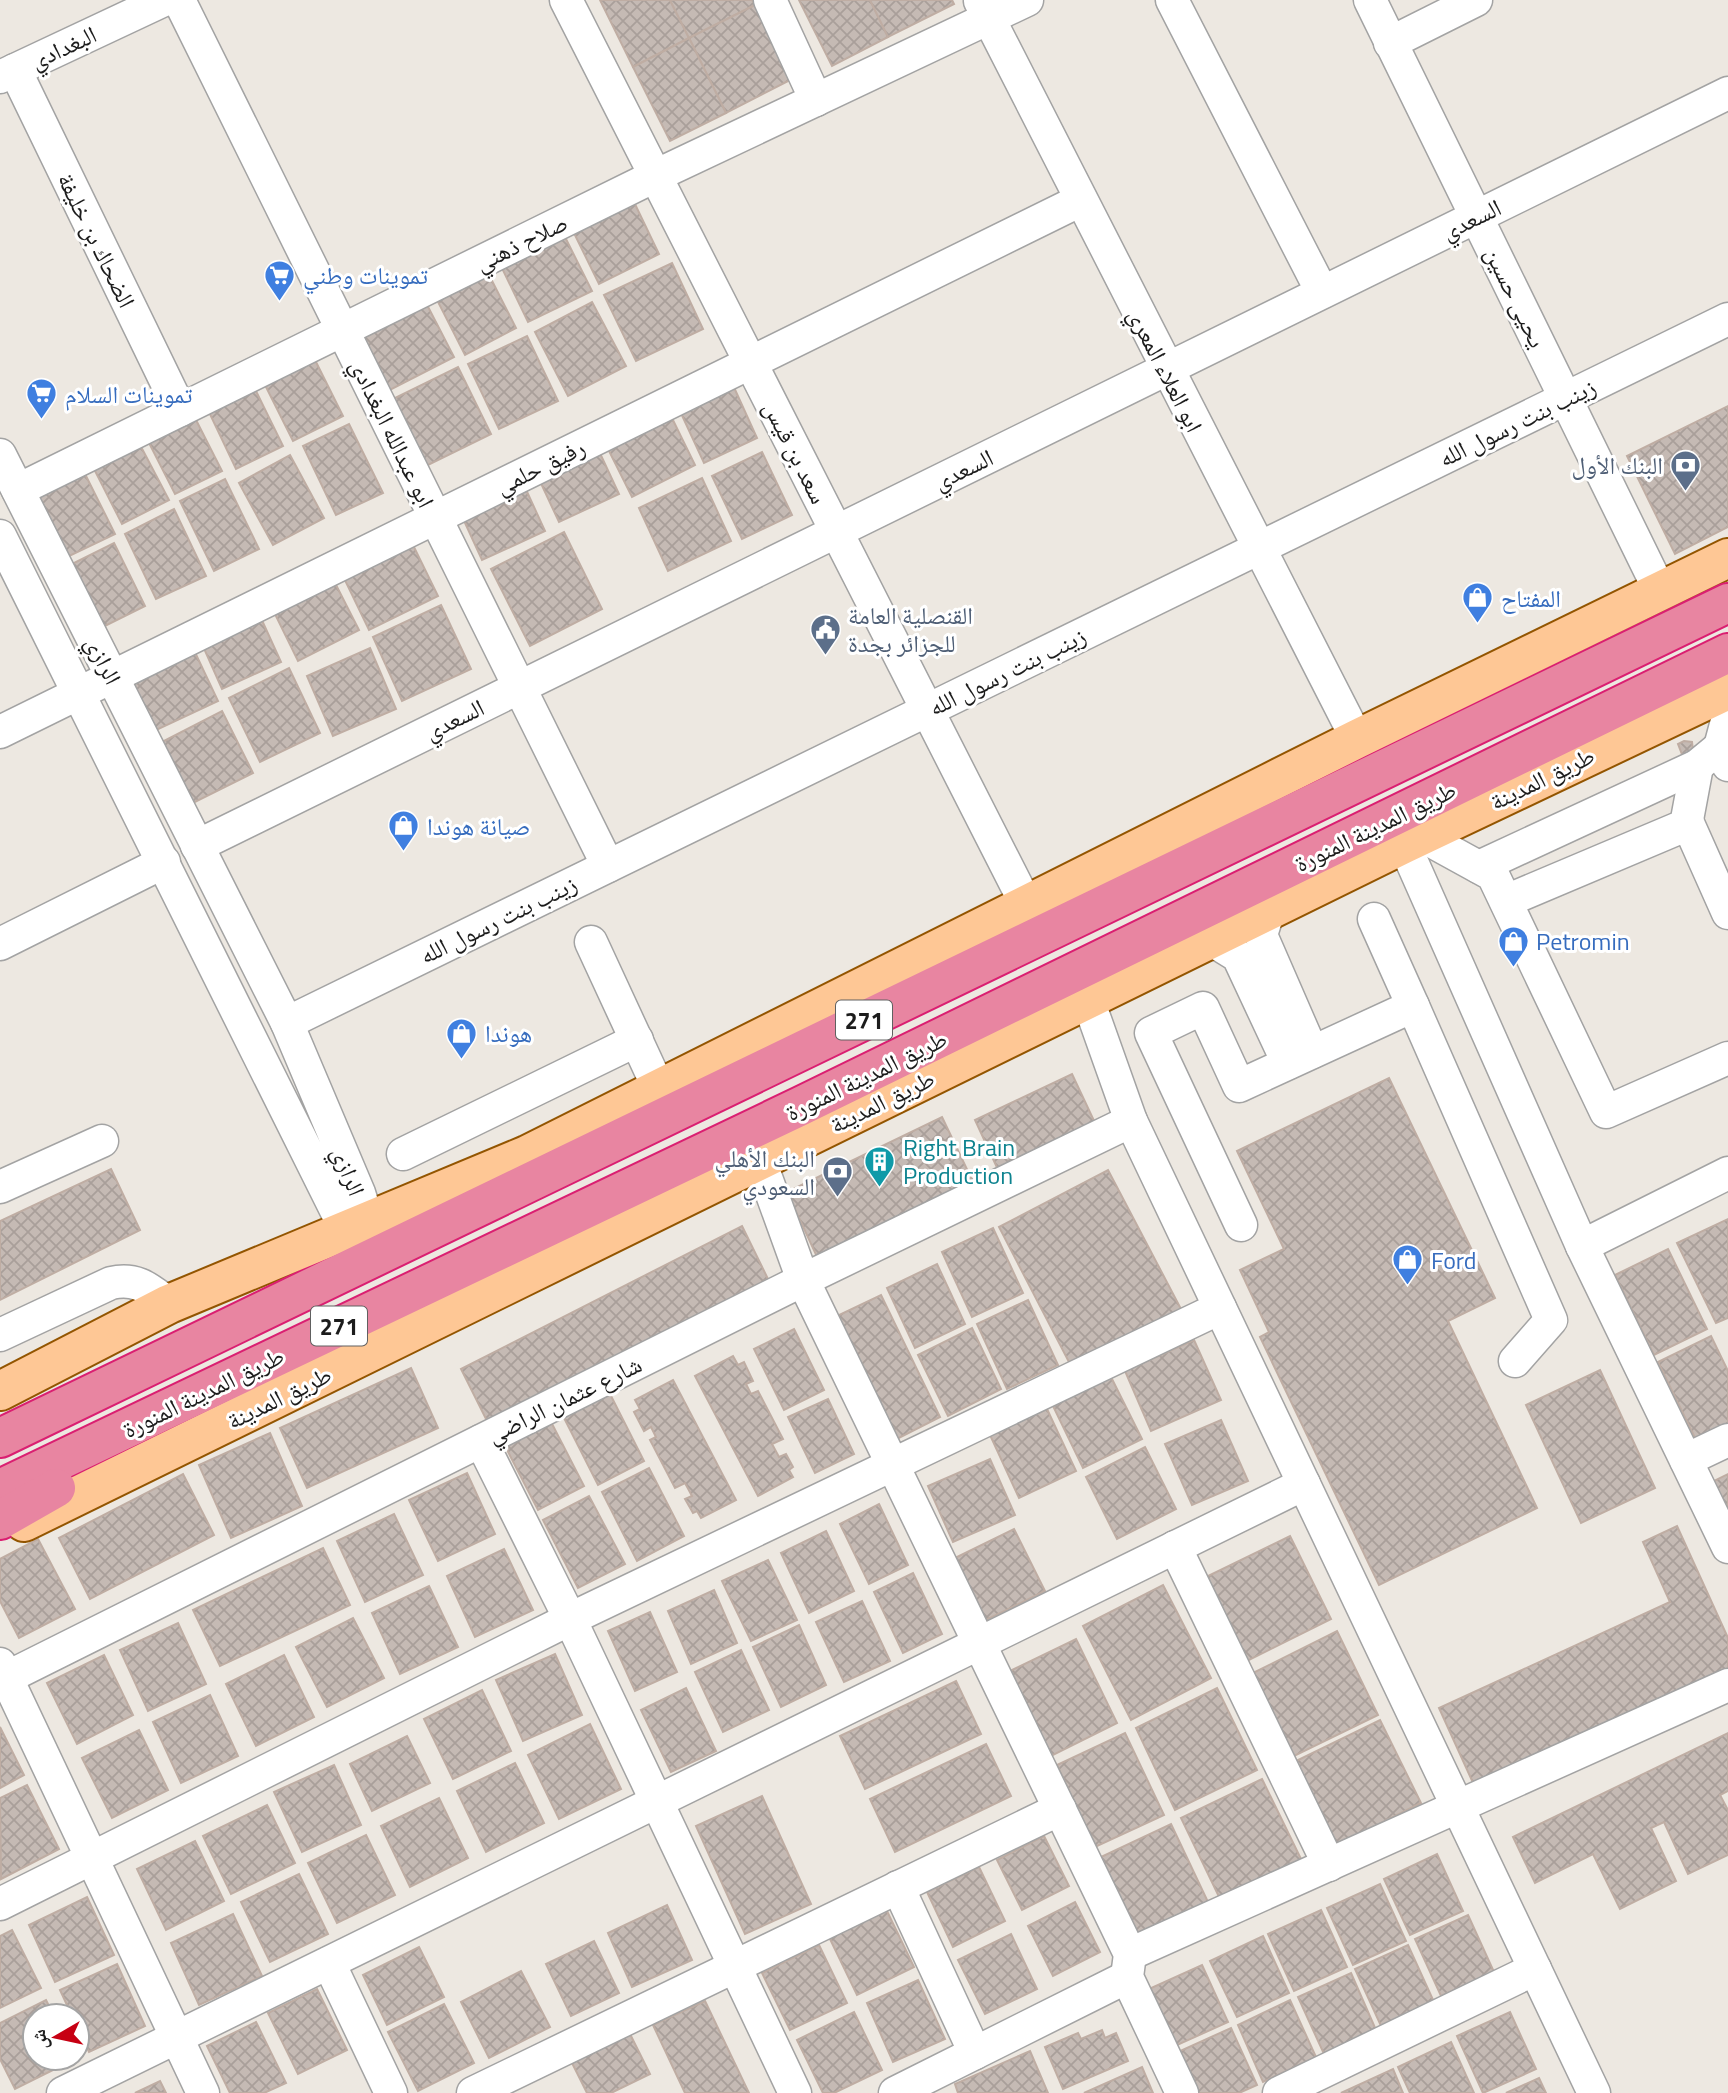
<svg xmlns="http://www.w3.org/2000/svg" width="1728" height="2093" viewBox="0 0 1728 2093" font-family="'Titillium Web','Noto Naskh Arabic',sans-serif">
  <style>
    .building { fill: url(#building-cross-hatch); stroke: #bfada3; stroke-width: 2 }
    .lines { fill: none; stroke-linecap: round; stroke-linejoin: round }
    .minor-casing { stroke: #a3a3a3; stroke-width: 35 }
    .major-casing { stroke: #935500; stroke-width: 42 }
    .highway-casing { stroke: #da1f71; stroke-width: 42 }
    .minor { stroke: #fff; stroke-width: 32 }
    .major { stroke: #fec795; stroke-width: 38 }
    .highway { stroke: #e885a1; stroke-width: 38 }
    .labels { text-anchor: middle; dominant-baseline: central; stroke-width: 6; stroke-linejoin: round; paint-order: stroke }
    .shield { fill: #fff; stroke: #606060; stroke-width: 2 }
    .shield-label { font-size: 23px; font-weight: bold; fill: #1c1c1c }
    .street-label { font-size: 24px; fill: #1c1c1c; stroke: #fff }
    .shop-label { font-size: 24px; fill: #366cbe; stroke: #fff; text-anchor: start }
    .service-label { font-size: 24px; fill: #4e5e75; stroke: #fff; text-anchor: end }
    .culture-label { font-size: 24px; fill: #0d838f; stroke: #fff; text-anchor: start }
  </style>
  <defs>
    <pattern id="building-cross-hatch" width="8" height="8" patternUnits="userSpaceOnUse" patternTransform="scale(1.75)"><rect width="8" height="8" fill="#c5bab4"/><path d="M0 0l8 8M0 8l8-8" fill="none" stroke="#a99f9a"/></pattern>
  </defs>
  <rect width="100%" height="100%" fill="#ede8e1"/>
  <g class="building">
    <path d="M600 0H670L689 38 633 67Z"/>
    <path d="M670 0H752L755 5 689 38Z"/>
    <path d="M799 0H870L888 37 832 66Z"/>
    <path d="M870 0H952L954 4 888 37Z"/>
    <path d="M755 5 792 79 726 113 689 38Z"/>
    <path d="M689 38 726 113 670 141 633 67Z"/>
    <path d="M633 200 659 254 599 284 572 229Z"/>
    <path d="M563 233 592 291 528 322 500 264Z"/>
    <path d="M672 263 703 329 636 361 604 295Z"/>
    <path d="M486 269 516 328 465 355 435 296Z"/>
    <path d="M424 299 454 357 384 393 355 335Z"/>
    <path d="M592 302 626 366 568 396 535 332Z"/>
    <path d="M527 336 558 401 499 429 468 364Z"/>
    <path d="M314 358 343 416 293 441 264 383Z"/>
    <path d="M458 367 491 434 424 467 391 400Z"/>
    <path d="M732 383 757 438 704 463 679 409Z"/>
    <path d="M254 387 283 446 236 469 208 410Z"/>
    <path d="M1728 406V527L1675 554 1627 456Z"/>
    <path d="M669 412 695 465 632 497 606 445Z"/>
    <path d="M194 416 222 471 175 494 147 439Z"/>
    <path d="M349 424 383 493 336 515 303 446Z"/>
    <path d="M138 441 169 500 122 524 92 465Z"/>
    <path d="M598 449 619 494 559 522 538 477Z"/>
    <path d="M762 452 792 515 742 539 712 476Z"/>
    <path d="M290 455 324 518 273 545 239 483Z"/>
    <path d="M85 474 115 534 63 559 34 499Z"/>
    <path d="M702 478 731 541 668 571 639 508Z"/>
    <path d="M225 479 259 549 214 571 180 501Z"/>
    <path d="M523 483 545 531 482 560 460 512Z"/>
    <path d="M174 509 206 576 156 599 125 534Z"/>
    <path d="M564 532 602 609 530 646 491 569Z"/>
    <path d="M411 541 438 596 369 630 342 574Z"/>
    <path d="M114 543 145 606 97 630 66 567Z"/>
    <path d="M333 579 359 630 298 661 273 610Z"/>
    <path d="M441 605 471 669 402 701 373 637Z"/>
    <path d="M260 616 281 662 222 689 202 644Z"/>
    <path d="M192 646 218 701 152 732 127 677Z"/>
    <path d="M370 648 396 709 333 736 307 676Z"/>
    <path d="M289 668 320 733 260 762 229 698Z"/>
    <path d="M222 711 253 773 193 803 162 742Z"/>
    <path d="M1684 741 1692 742 1693 750 1683 757 1678 744Z"/>
    <path d="M1072 1074 1096 1125 999 1172 975 1120Z"/>
    <path d="M1389 1078 1495 1298 1448 1321 1537 1508 1379 1585 1260 1337 1269 1332 1240 1270 1284 1249 1237 1151Z"/>
    <path d="M942 1117 974 1184 818 1259 787 1192Z"/>
    <path d="M111 1169 140 1230 0 1300V1221Z"/>
    <path d="M1108 1170 1181 1309 1071 1366 999 1227Z"/>
    <path d="M1728 1219V1318L1716 1323 1677 1243Z"/>
    <path d="M742 1226 768 1279 487 1421 461 1369Z"/>
    <path d="M993 1228 1023 1293 972 1317 942 1252Z"/>
    <path d="M1668 1249 1707 1329 1654 1355 1615 1275Z"/>
    <path d="M937 1264 965 1324 915 1348 887 1288Z"/>
    <path d="M881 1295 940 1417 895 1440 835 1317Z"/>
    <path d="M1028 1300 1058 1365 1007 1389 977 1324Z"/>
    <path d="M972 1328 1001 1389 948 1416 918 1355Z"/>
    <path d="M794 1329 824 1390 784 1410 754 1349Z"/>
    <path d="M1711 1336 1728 1371V1426L1697 1442 1658 1362Z"/>
    <path d="M1194 1340 1221 1400 1151 1431 1125 1371Z"/>
    <path d="M733 1356 738 1365 744 1362 753 1381 746 1384 751 1394 758 1391 783 1439 772 1444 779 1457 786 1454 793 1467 789 1470 793 1477 758 1496 695 1376Z"/>
    <path d="M411 1368 438 1428 307 1488 280 1428Z"/>
    <path d="M1600 1370 1655 1488 1581 1523 1526 1405Z"/>
    <path d="M1111 1377 1142 1439 1083 1468 1053 1406Z"/>
    <path d="M673 1380 736 1500 701 1518 697 1511 693 1513 685 1499 692 1496 685 1483 675 1488 650 1440 656 1437 651 1427 644 1431 634 1412 640 1409 635 1400Z"/>
    <path d="M609 1392 644 1461 598 1485 563 1416Z"/>
    <path d="M828 1399 854 1454 815 1473 788 1417Z"/>
    <path d="M1047 1409 1076 1471 1019 1498 990 1435Z"/>
    <path d="M549 1418 584 1486 538 1510 503 1442Z"/>
    <path d="M1221 1420 1248 1481 1192 1505 1165 1444Z"/>
    <path d="M270 1433 302 1506 231 1538 199 1465Z"/>
    <path d="M1145 1447 1176 1509 1117 1539 1086 1477Z"/>
    <path d="M990 1459 1015 1515 953 1542 928 1486Z"/>
    <path d="M649 1468 684 1536 637 1561 602 1492Z"/>
    <path d="M467 1473 495 1534 438 1561 409 1500Z"/>
    <path d="M183 1474 214 1535 90 1599 59 1538Z"/>
    <path d="M1728 1474V1521L1710 1483Z"/>
    <path d="M589 1496 625 1564 578 1588 543 1520Z"/>
    <path d="M879 1504 908 1565 869 1584 840 1524Z"/>
    <path d="M394 1514 423 1575 365 1602 337 1541Z"/>
    <path d="M1677 1526 1728 1638V1668L1474 1785 1439 1708 1670 1602 1643 1542Z"/>
    <path d="M1014 1529 1045 1591 986 1620 955 1558Z"/>
    <path d="M826 1531 854 1591 809 1613 781 1553Z"/>
    <path d="M1290 1536 1331 1619 1245 1662 1204 1578Z"/>
    <path d="M38 1539 75 1609 19 1638 0 1601V1559Z"/>
    <path d="M323 1548 350 1605 220 1666 193 1610Z"/>
    <path d="M504 1549 533 1610 475 1637 447 1576Z"/>
    <path d="M768 1560 797 1620 751 1641 722 1581Z"/>
    <path d="M913 1573 942 1634 903 1653 874 1592Z"/>
    <path d="M1163 1585 1211 1678 1131 1720 1083 1626Z"/>
    <path d="M429 1586 458 1647 400 1674 372 1613Z"/>
    <path d="M714 1590 737 1643 691 1664 668 1611Z"/>
    <path d="M862 1601 890 1661 844 1682 816 1622Z"/>
    <path d="M650 1612 677 1672 635 1691 608 1631Z"/>
    <path d="M353 1618 384 1678 327 1707 296 1647Z"/>
    <path d="M178 1623 206 1684 148 1711 120 1650Z"/>
    <path d="M799 1625 826 1685 781 1707 753 1647Z"/>
    <path d="M1337 1631 1378 1715 1292 1757 1251 1674Z"/>
    <path d="M1076 1639 1117 1723 1051 1756 1010 1671Z"/>
    <path d="M741 1650 769 1710 723 1732 695 1672Z"/>
    <path d="M555 1654 582 1715 523 1741 496 1680Z"/>
    <path d="M104 1655 133 1715 77 1744 47 1683Z"/>
    <path d="M284 1655 314 1717 256 1746 226 1684Z"/>
    <path d="M956 1681 981 1734 865 1789 840 1736Z"/>
    <path d="M686 1688 716 1751 671 1772 641 1710Z"/>
    <path d="M1217 1688 1257 1770 1175 1810 1136 1728Z"/>
    <path d="M482 1690 511 1751 453 1779 424 1719Z"/>
    <path d="M210 1695 238 1756 181 1783 153 1722Z"/>
    <path d="M1380 1720 1421 1803 1335 1846 1294 1762Z"/>
    <path d="M590 1724 621 1789 559 1819 528 1755Z"/>
    <path d="M0 1727 24 1775 0 1788Z"/>
    <path d="M139 1730 168 1790 112 1818 82 1758Z"/>
    <path d="M1125 1733 1164 1815 1095 1847 1057 1765Z"/>
    <path d="M1728 1733V1791L1720 1795 1728 1810V1855L1688 1874 1664 1822 1651 1828 1676 1881 1620 1909 1593 1854 1535 1883 1513 1837Z"/>
    <path d="M407 1736 430 1783 372 1811 350 1764Z"/>
    <path d="M986 1744 1011 1796 895 1852 870 1799Z"/>
    <path d="M515 1763 544 1823 486 1852 457 1791Z"/>
    <path d="M334 1765 361 1825 302 1852 274 1792Z"/>
    <path d="M1262 1779 1302 1861 1221 1901 1181 1818Z"/>
    <path d="M27 1785 59 1849 1 1879 0 1798Z"/>
    <path d="M762 1796 811 1904 745 1934 696 1826Z"/>
    <path d="M439 1798 468 1858 410 1887 381 1826Z"/>
    <path d="M267 1805 295 1863 231 1894 203 1836Z"/>
    <path d="M1171 1824 1208 1902 1138 1936 1101 1857Z"/>
    <path d="M366 1835 395 1895 337 1923 308 1863Z"/>
    <path d="M1044 1836 1069 1886 1022 1910 997 1860Z"/>
    <path d="M195 1841 224 1901 166 1930 137 1869Z"/>
    <path d="M1437 1854 1463 1911 1410 1935 1384 1879Z"/>
    <path d="M979 1867 1005 1921 953 1947 927 1892Z"/>
    <path d="M299 1874 328 1934 270 1962 241 1902Z"/>
    <path d="M1380 1884 1406 1941 1353 1965 1327 1908Z"/>
    <path d="M87 1897 114 1955 55 1982 29 1925Z"/>
    <path d="M1075 1902 1100 1952 1053 1976 1028 1926Z"/>
    <path d="M667 1905 692 1960 632 1987 608 1933Z"/>
    <path d="M886 1909 914 1967 857 1995 829 1937Z"/>
    <path d="M1321 1910 1347 1967 1294 1991 1268 1934Z"/>
    <path d="M233 1914 262 1976 199 2005 171 1943Z"/>
    <path d="M1468 1915 1494 1972 1441 1996 1415 1939Z"/>
    <path d="M12 1930 41 1988 0 2008V1936Z"/>
    <path d="M1011 1934 1037 1989 985 2014 958 1960Z"/>
    <path d="M1263 1936 1289 1993 1237 2017 1210 1961Z"/>
    <path d="M594 1941 619 1993 571 2016 546 1964Z"/>
    <path d="M819 1945 847 2003 790 2030 762 1973Z"/>
    <path d="M1408 1945 1434 2002 1381 2026 1355 1969Z"/>
    <path d="M419 1947 444 1997 387 2025 363 1975Z"/>
    <path d="M117 1964 145 2026 89 2052 77 2027V2016H72L60 1990Z"/>
    <path d="M1202 1965 1228 2022 1175 2046 1149 1989Z"/>
    <path d="M521 1971 550 2027 489 2058 461 2002Z"/>
    <path d="M1351 1973 1376 2030 1324 2054 1298 1997Z"/>
    <path d="M918 1980 945 2039 893 2062 867 2003Z"/>
    <path d="M317 1989 347 2050 298 2074 268 2013Z"/>
    <path d="M46 2000 54 2016H35V2058L75 2059 15 2089 0 2059V2023Z"/>
    <path d="M1290 2000 1316 2057 1263 2082 1238 2025Z"/>
    <path d="M705 2001 749 2093H685L653 2025Z"/>
    <path d="M444 2004 474 2063 418 2091 388 2032Z"/>
    <path d="M854 2012 882 2070 834 2093H823L797 2040Z"/>
    <path d="M1510 2012 1536 2069 1483 2093 1457 2036Z"/>
    <path d="M256 2022 286 2083 264 2093H230L207 2046Z"/>
    <path d="M1231 2028 1257 2085 1239 2093H1197L1178 2052Z"/>
    <path d="M1102 2030 1105 2038 1116 2033 1128 2061 1063 2089 1045 2047 1078 2033 1081 2039Z"/>
    <path d="M630 2034 650 2074 611 2093H587L572 2063Z"/>
    <path d="M1451 2042 1474 2093H1410L1398 2067Z"/>
    <path d="M1030 2051 1048 2093H958L955 2084Z"/>
    <path d="M1142 2067 1153 2093H1084Z"/>
    <path d="M1393 2069 1403 2093H1341Z"/>
    <path d="M1539 2078 1546 2093H1506Z"/>
    <path d="M160 2081 166 2093H135Z"/>
  </g>
  <g class="lines">
    <defs>
      <g id="minor">
        <path d="M179 0 608 866"/>
        <path d="M566 0 1026 904"/>
        <path d="M770 0 816 100"/>
        <path d="M1172 0 1322 292"/>
        <path d="M1370 0 1661 593"/>
        <path d="M980 1 1357 739"/>
        <path d="M1390 43 1476 0"/>
        <path d="M15 70 180 410"/>
        <path d="M0 77 164 0"/>
        <path d="M0 455 287 1023 359 1193 367 1219 338 1214 0 536"/>
        <path d="M18 490 655 176 1027 0"/>
        <path d="M1728 717 1720 747 1728 765"/>
        <path d="M0 732 1079 201"/>
        <path d="M1687 821 1728 913"/>
        <path d="M1422 836 1493 875 1606 1112 1728 1058"/>
        <path d="M1404 844 1582 1246 1728 1547"/>
        <path d="M197 846 1728 93"/>
        <path d="M1479 867 1697 766 1720 747"/>
        <path d="M1506 901 1686 825 1697 766"/>
        <path d="M1268 913 1261 935 1312 1052"/>
        <path d="M1212 940 1238 956 1288 1063"/>
        <path d="M591 942 659 1089"/>
        <path d="M0 944 164 862"/>
        <path d="M1088 1000 1131 1121 1594 2093"/>
        <path d="M1413 1006 1551 1320 1515 1361"/>
        <path d="M287 1023 1728 319"/>
        <path d="M403 1154 637 1040"/>
        <path d="M760 1161 803 1280 1130 1954 1127 1977 1182 2093"/>
        <path d="M0 1187 102 1141"/>
        <path d="M1241 1225 1151 1033 1203 1008 1239 1086 1413 1006 1374 919"/>
        <path d="M1582 1246 1728 1173"/>
        <path d="M0 1335 111 1283C137 1277 149 1289 169 1304"/>
        <path d="M481 1441 570 1619 795 2093"/>
        <path d="M1686 1460 1728 1440"/>
        <path d="M1175 1547 1329 1865"/>
        <path d="M0 1664 203 2093"/>
        <path d="M0 1681 803 1280 1131 1121"/>
        <path d="M898 1887 975 2053"/>
        <path d="M0 1904 570 1619 1220 1308"/>
        <path d="M1130 1954 1728 1685"/>
        <path d="M329 1963 391 2093"/>
        <path d="M63 2093 1304 1484"/>
        <path d="M473 2093 1060 1809"/>
        <path d="M895 2093 1127 1977"/>
        <path d="M1279 2093 1535 1969"/>
      </g>
      <g id="major">
        <path d="M0 1391 169 1304 527 1155 1357 739 1728 558"/>
        <path d="M24 1522 1404 844 1728 690"/>
      </g>
      <g id="highway">
        <path d="M0 1438 1728 603"/>
        <path d="M0 1489 801 1106 1728 653"/>
        <path d="M0 1520 56 1488"/>
      </g>
    </defs>
    <use href="#minor" class="minor-casing"/>
    <use href="#major" class="major-casing"/>
    <use href="#highway" class="highway-casing"/>
    <use href="#minor" class="minor"/>
    <use href="#major" class="major"/>
    <use href="#highway" class="highway"/>
  </g>
  <defs>
    <symbol id="supermarket-pin" viewBox="-11 -11 22 30"><path d="M0 17L-7.5 6A9.5 9.5 0 1 1 7.5 6Z" fill="#3f7fe0" stroke="#fff"/><path d="M-6-5.5h2.5l.6 2H6L4.5 2H-2.5L-4.4-4H-6ZM-1.5 3.2a1.3 1.3 0 1 0 .1 0ZM3 3.2a1.3 1.3 0 1 0 .1 0Z" fill="#fff"/></symbol>
    <symbol id="bank-pin" viewBox="-11 -11 22 30"><path d="M0 17L-7.5 6A9.5 9.5 0 1 1 7.5 6Z" fill="#5c6f8a" stroke="#fff"/><path d="M-6-4H6V4H-6ZM0-2.3a2.3 2.3 0 1 0 0 4.6a2.3 2.3 0 1 0 0-4.6Z" fill="#fff"/></symbol>
    <symbol id="shop-pin" viewBox="-11 -11 22 30"><path d="M0 17L-7.5 6A9.5 9.5 0 1 1 7.5 6Z" fill="#3f7fe0" stroke="#fff"/><path d="M-5-2.5h2.3a2.7 3.5 0 0 1 5.4 0H5L5.5 6h-11ZM-1.5-2.5h3a1.5 2.3 0 0 0-3 0Z" fill="#fff"/></symbol>
    <symbol id="civic-pin" viewBox="-11 -11 22 30"><path d="M0 17L-7.5 6A9.5 9.5 0 1 1 7.5 6Z" fill="#5c6f8a" stroke="#fff"/><path d="M-.6-6.5H3V-4.5H.6V-3L4-1V1h2V6H-6V1h2V-1L-.6-3ZM-1.2 2.5V6h2.4V2.5Z" fill="#fff"/></symbol>
    <symbol id="building-pin" viewBox="-11 -11 22 30"><path d="M0 17L-7.5 6A9.5 9.5 0 1 1 7.5 6Z" fill="#0f9aa8" stroke="#fff"/><path d="M-4-6H4V6H1V3H-1V6H-4ZM-2.5-4.3h1.7v1.8h-1.7ZM.8-4.3h1.7v1.8H.8ZM-2.5-1h1.7V.8h-1.7ZM.8-1h1.7V.8H.8Z" fill="#fff"/></symbol>
  </defs>
  <g fill-rule="evenodd">
    <use href="#supermarket-pin" x="262" y="258" width="35" height="47"/>
    <use href="#supermarket-pin" x="24" y="376" width="35" height="47"/>
    <use href="#bank-pin" x="1668" y="448" width="35" height="47"/>
    <use href="#shop-pin" x="1460" y="580" width="35" height="47"/>
    <use href="#civic-pin" x="808" y="612" width="35" height="47"/>
    <use href="#shop-pin" x="386" y="808" width="35" height="47"/>
    <use href="#shop-pin" x="1496" y="924" width="35" height="47"/>
    <use href="#shop-pin" x="444" y="1016" width="35" height="47"/>
    <use href="#building-pin" x="862" y="1144" width="35" height="47"/>
    <use href="#bank-pin" x="820" y="1154" width="35" height="47"/>
    <use href="#shop-pin" x="1390" y="1242" width="35" height="47"/>
  </g>
  <g class="labels">
    <g class="shield">
      <rect x="836" y="1000.5" width="56" height="39" rx="5"/>
      <rect x="311" y="1306.5" width="56" height="39" rx="5"/>
    </g>
    <g class="shield-label">
      <text x="864" y="1020">271</text>
      <text x="339" y="1326">271</text>
    </g>
    <g class="street-label">
      <text transform="translate(63 47) rotate(-25)">البغدادي</text>
      <text transform="translate(1471 219) rotate(-26)">السعدي</text>
      <text transform="translate(97 240) rotate(64)">الضحاك بن خليفة</text>
      <text transform="translate(521 242) rotate(-26)">صلاح ذهني</text>
      <text transform="translate(1516 297) rotate(64)">يحيى حسين</text>
      <text transform="translate(1166 370) rotate(63)">ابو العلاء المعري</text>
      <text transform="translate(1517 422) rotate(-26)">زينب بنت رسول الله</text>
      <text transform="translate(393 433) rotate(64)">ابو عبدالله البغدادي</text>
      <text transform="translate(796 452) rotate(63)">سعد بن قيس</text>
      <text transform="translate(540 466) rotate(-26)">رفيق حلمي</text>
      <text transform="translate(963 469) rotate(-26)">السعدي</text>
      <text transform="translate(104 660) rotate(63)">الرازي</text>
      <text transform="translate(1007 671) rotate(-26)">زينب بنت رسول الله</text>
      <text transform="translate(454 719) rotate(-26)">السعدي</text>
      <text transform="translate(1542 778) rotate(-26)">طريق المدينة</text>
      <text transform="translate(1375 826) rotate(-26)">طريق المدينة المنورة</text>
      <text transform="translate(498 919) rotate(-26)">زينب بنت رسول الله</text>
      <text transform="translate(866 1075) rotate(-26)">طريق المدينة المنورة</text>
      <text transform="translate(882 1101) rotate(-26)">طريق المدينة</text>
      <text transform="translate(349 1171) rotate(68)">الرازي</text>
      <text transform="translate(203 1392) rotate(-26)">طريق المدينة المنورة</text>
      <text transform="translate(279 1397) rotate(-26)">طريق المدينة</text>
      <text transform="translate(564 1399) rotate(-26)">شارع عثمان الراضي</text>
    </g>
    <g class="shop-label">
      <text x="303" y="275">تموينات وطني</text>
      <text x="65" y="394">تموينات السلام</text>
      <text x="1501" y="598">المفتاح</text>
      <text x="427" y="826">صيانة هوندا</text>
      <text x="1536" y="941">Petromin</text>
      <text x="485" y="1033">هوندا</text>
      <text x="1431" y="1260">Ford</text>
    </g>
    <g class="service-label">
      <text x="1663" y="465">البنك الأول</text>
      <text x="848" y="615" text-anchor="start">القنصلية العامة<tspan x="848" dy="28">للجزائر بجدة</tspan></text>
      <text x="815" y="1158">البنك الأهلي<tspan x="815" dy="28">السعودي</tspan></text>
    </g>
    <g class="culture-label">
      <text x="903" y="1147">Right Brain<tspan x="903" dy="28">Production</tspan></text>
    </g>
  </g>
  <g transform="translate(56 2037) rotate(261)"><circle r="33" fill="#ffffff" stroke="#a4a4a4" stroke-width="2"/>
  <path d="M0-5L12 26L0 18L-12 26Z" fill="#c70013"/>
  <text y="-10" font-size="19" font-weight="bold" text-anchor="middle" fill="#1c1c1c">ش</text>
  </g>
</svg>
